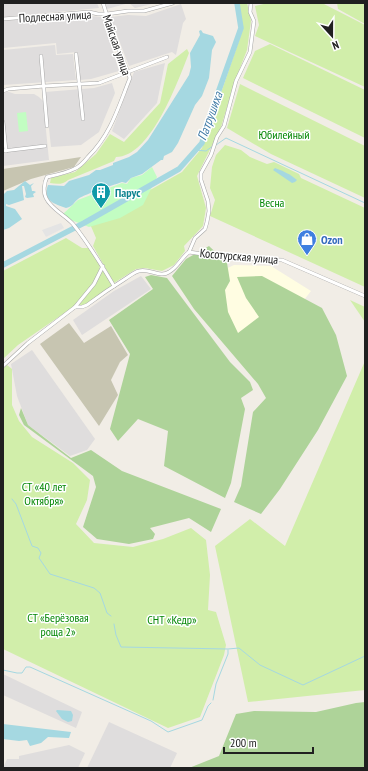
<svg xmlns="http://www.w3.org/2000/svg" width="368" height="771" viewBox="0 0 368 771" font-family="'PT Sans Narrow',sans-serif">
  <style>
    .residential { fill: #dfdddd }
    .education { fill: #fffde2 }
    .construction { fill: #c7c5b1 }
    .grass { fill: #d1eeaa }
    .forest { fill: #aed399 }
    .park { fill: #c2fdc2 }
    .parking { fill: #e4e4e4 }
    .water { fill: #a5d8e1 }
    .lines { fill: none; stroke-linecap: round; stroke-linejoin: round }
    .stream { stroke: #a5d8e1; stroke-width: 1 }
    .river { stroke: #a5d8e1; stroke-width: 5.5 }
    .street-casing { stroke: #a7a7a7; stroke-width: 4 }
    .street { stroke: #fff; stroke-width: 3 }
    .labels { text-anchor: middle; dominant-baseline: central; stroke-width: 3; stroke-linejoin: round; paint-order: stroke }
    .street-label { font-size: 12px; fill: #202020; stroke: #fff }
    .park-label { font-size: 12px; fill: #058806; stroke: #fff }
    .culture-label { font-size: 12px; font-weight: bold; fill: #0d838f; stroke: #fff; text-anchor: start }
    .shop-label { font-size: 12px; font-weight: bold; fill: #366cbe; stroke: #fff; text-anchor: start }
    .water-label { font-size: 13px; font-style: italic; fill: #417ba6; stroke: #fff }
  </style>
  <rect width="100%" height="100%" fill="#f1ede6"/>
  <g class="residential">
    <path d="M3 3H97L99 8 3 17Z"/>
    <path d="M104 3H156L135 8 129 3 107 9Z"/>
    <path d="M181 4 186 19 183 23 176 55 172 52 129 66 110 17 128 15 146 16Z"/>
    <path d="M72 15 103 17 119 71 91 79 80 80 77 52 57 54 56 43 3 48V21Z"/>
    <path d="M55 45 56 55 73 54 76 80 3 85V50Z"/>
    <path d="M165 63 157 103 124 139 112 131 134 72Z"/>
    <path d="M112 83 115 93 99 132 81 145 51 147 45 92 94 88Z"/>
    <path d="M3 90 15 94H34L39 97 43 101 49 160 3 166Z"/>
    <path d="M141 276 151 289 82 335 73 320 114 291Z"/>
    <path d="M32 350 95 439 87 450 70 456 28 425 17 396 11 364Z"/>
    <path d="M3 674 82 712 76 728 3 695Z"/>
    <path d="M109 722 177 753 170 768H87Z"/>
    <path d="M69 745 85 753 78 768H3L7 759H19V756Z"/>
  </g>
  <path class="education" d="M234 265 271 266 311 291 304 300 238 336 220 308 219 272Z"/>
  <g class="construction">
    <path d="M81 157 74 167 31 179 3 191V169Z"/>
    <path d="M69 323 84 343 111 326 128 355 120 362 111 380 118 395 99 426 40 344Z"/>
  </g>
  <g class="grass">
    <path d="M239 3H247L251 21 247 50 235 81 221 127 197 176 206 208 203 226 184 246 185 251 174 265 162 271 145 268 136 269 114 283 93 246 96 238 90 224 182 172 202 148 243 29Z"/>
    <path d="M268 3H322L365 25V87L255 36 259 25 255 6Z"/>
    <path d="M337 3H365V24L338 9Z"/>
    <path d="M270 44 365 90V138L243 78 255 51Z"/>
    <path d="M187 49 189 53C178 81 151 157 116 157L114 161 68 180C63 185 56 184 50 183L51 178 75 172 96 154 110 134 124 142 160 103 168 64Z"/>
    <path d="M240 84 365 146V198L271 154 227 128Z"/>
    <path d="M225 145 241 150 250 157 267 164 274 162 299 174 301 178 365 208V287L210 216 215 200 210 188 212 167 216 155Z"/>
    <path d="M66 238 82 248H90L100 264 99 273 95 281 76 305 18 345 3 359V271Z"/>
    <path d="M102 269 112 284 111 287 85 305 78 306 96 284Z"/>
    <path d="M350 300 365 307V322Z"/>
    <path d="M365 361V690L248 702 215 546 250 519 285 546Z"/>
    <path d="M7 365 12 369V405L19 421 32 437 73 463 90 480 87 500 76 524 94 543 133 547 163 539 191 528 206 540 210 575 208 610 216 612 226 645 224 655 200 717 168 728 3 649V369Z"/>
  </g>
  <g class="forest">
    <path d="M209 246 227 263 230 281 225 290 228 312 238 333 259 317 246 298 237 277 262 276 322 308 336 335 347 376 318 430 280 489 261 514 234 502 241 486 253 412 266 398 258 384 194 309 172 276 186 259Z"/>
    <path d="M151 275 167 278 230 362 250 382 253 390 241 398 245 409 231 483 225 498 164 466 168 431 138 419 118 441 110 429 130 354 109 320 153 289 145 277Z"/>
    <path d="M21 408 28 425 71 458 91 450 122 471 221 509 211 532 189 518 150 528 155 534 153 539 129 544 97 539 83 527 96 487 93 476 24 425 19 415Z"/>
    <path d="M365 702V768H189L219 756 236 714 254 711 316 712 356 703Z"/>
  </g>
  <g class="park">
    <path d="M26 112 28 131 19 132 17 113Z"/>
    <path d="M152 167 157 177 143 205 120 218 89 227 71 220 63 214C68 209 73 205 78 200L122 183 127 184 131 178 142 175Z"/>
  </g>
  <path class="parking" d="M61 223 64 228 46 237 42 230Z"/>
  <g class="water">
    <path d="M201 30 203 33 213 36 216 42 212 50 209 78 202 96 195 105 178 143 172 152 164 156 163 160H161L142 174 131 178 126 183 122 182C111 186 87 193 78 199 73 203 74 206 66 208 55 204 42 201 48 185L64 186 69 181 89 175 96 170H100L113 165V163L129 157 137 152 148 140 189 75 191 67 190 53 200 35 199 31Z"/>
    <path d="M275 168C283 171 290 174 297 180L295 182 292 183 273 170Z"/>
    <path d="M25 181 30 185 34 183 31 186 32 191H34L36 192 33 194 34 197 27 198 25 197 26 194 24 186H22L24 200 9 205 6 204V206L15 209 22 219 9 228 3 230V195L7 191 14 190Z"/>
    <path d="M57 710 71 711 73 715 72 721 68 722 62 719 56 711Z"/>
    <path d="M3 724 71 732 69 738 48 737 41 743 30 746 27 740 19 741 3 739Z"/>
  </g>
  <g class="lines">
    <g class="stream">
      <path d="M216 145 226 138 365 203"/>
      <path d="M196 150 206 151 213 146"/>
      <path d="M12 499 16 504 32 546 38 548 41 553 39 558 50 574 94 588 100 593 107 613 111 616"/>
      <path d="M114 624 116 635 121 647 228 649 239 648 260 665 303 685 365 656"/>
      <path d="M3 670 17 673H22L26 667H30L151 721 168 732 202 720 208 706 211 703"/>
      <path d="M213 700 216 684 228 654V650"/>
    </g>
    <path class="river" d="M3 265 84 223 179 169 202 143 207 124 241 28 237 3"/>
    <defs>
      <g id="street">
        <path d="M103 3 113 34 130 78C118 108 111 134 88 157 84 162 80 167 74 169 66 173 56 175 47 177 44 183 43 192 46 198 51 209 65 215 73 224 89 244 101 264 114 286"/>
        <path d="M3 19 89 12 98 14H107L128 11H144L173 3"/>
        <path d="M76 54 83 119"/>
        <path d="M41 56 47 126"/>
        <path d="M3 91 8 89 44 86 99 83 167 57"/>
        <path d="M3 122 6 151"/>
        <path d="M3 151 45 146"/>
        <path d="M189 252 195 238 205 229 207 222 209 211 208 201 201 180V173L211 155 217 137 224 126 236 81 250 52 254 21 250 12 251 3"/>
        <path d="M75 307 94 284 103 266"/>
        <path d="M3 366 28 343 75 307H82L87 305C99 296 112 287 125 279 130 276 134 272 139 271 149 268 160 278 169 272 178 267 181 258 189 252L229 258 282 260 365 296"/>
      </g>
    </defs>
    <use href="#street" class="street-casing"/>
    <use href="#street" class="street"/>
  </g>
  <defs>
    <symbol id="building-pin" viewBox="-11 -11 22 30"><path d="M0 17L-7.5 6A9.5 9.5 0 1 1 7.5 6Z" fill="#0f9aa8" stroke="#fff"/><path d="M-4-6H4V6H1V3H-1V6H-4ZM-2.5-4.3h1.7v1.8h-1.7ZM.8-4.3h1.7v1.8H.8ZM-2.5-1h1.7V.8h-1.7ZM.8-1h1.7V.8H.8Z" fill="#fff"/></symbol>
    <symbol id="shop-pin" viewBox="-11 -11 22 30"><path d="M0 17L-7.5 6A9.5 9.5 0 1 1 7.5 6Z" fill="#3f7fe0" stroke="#fff"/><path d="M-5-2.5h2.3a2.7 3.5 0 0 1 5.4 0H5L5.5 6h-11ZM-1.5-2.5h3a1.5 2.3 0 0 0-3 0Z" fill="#fff"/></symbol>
  </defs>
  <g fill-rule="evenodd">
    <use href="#building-pin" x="90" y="181" width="22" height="30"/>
    <use href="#shop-pin" x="296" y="228" width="22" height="30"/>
  </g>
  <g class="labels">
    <g class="street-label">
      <text transform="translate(55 16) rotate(-3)">Подлесная улица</text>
      <text transform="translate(117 45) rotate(71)">Майская улица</text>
      <text transform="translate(239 256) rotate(5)">Косотурская улица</text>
    </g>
    <g class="park-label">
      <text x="284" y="134">Юбилейный</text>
      <text x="272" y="202">Весна</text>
      <text x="44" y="486">СТ «40 лет<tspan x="44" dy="14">Октября»</tspan></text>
      <text x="58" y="617">СТ «Берёзовая<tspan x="58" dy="14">роща 2»</tspan></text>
      <text x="172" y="619">СНТ «Кедр»</text>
    </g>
    <g class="culture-label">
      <text x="115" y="192">Парус</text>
    </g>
    <g class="shop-label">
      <text x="321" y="239">Ozon</text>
    </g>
    <g class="water-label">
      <text transform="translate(210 116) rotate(-70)">Патрушиха</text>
    </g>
  </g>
  <rect width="368" height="771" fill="none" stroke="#202020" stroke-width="8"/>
  <g transform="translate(332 36) rotate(159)" stroke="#ffffff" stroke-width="3" paint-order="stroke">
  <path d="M0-3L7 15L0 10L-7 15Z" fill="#202020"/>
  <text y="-6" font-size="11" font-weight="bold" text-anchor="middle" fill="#202020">N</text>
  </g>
  <path d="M224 747v6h89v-6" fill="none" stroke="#202020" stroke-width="2"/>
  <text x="230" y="747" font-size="12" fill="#202020" stroke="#ffffff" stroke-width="3" paint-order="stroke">200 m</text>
</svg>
